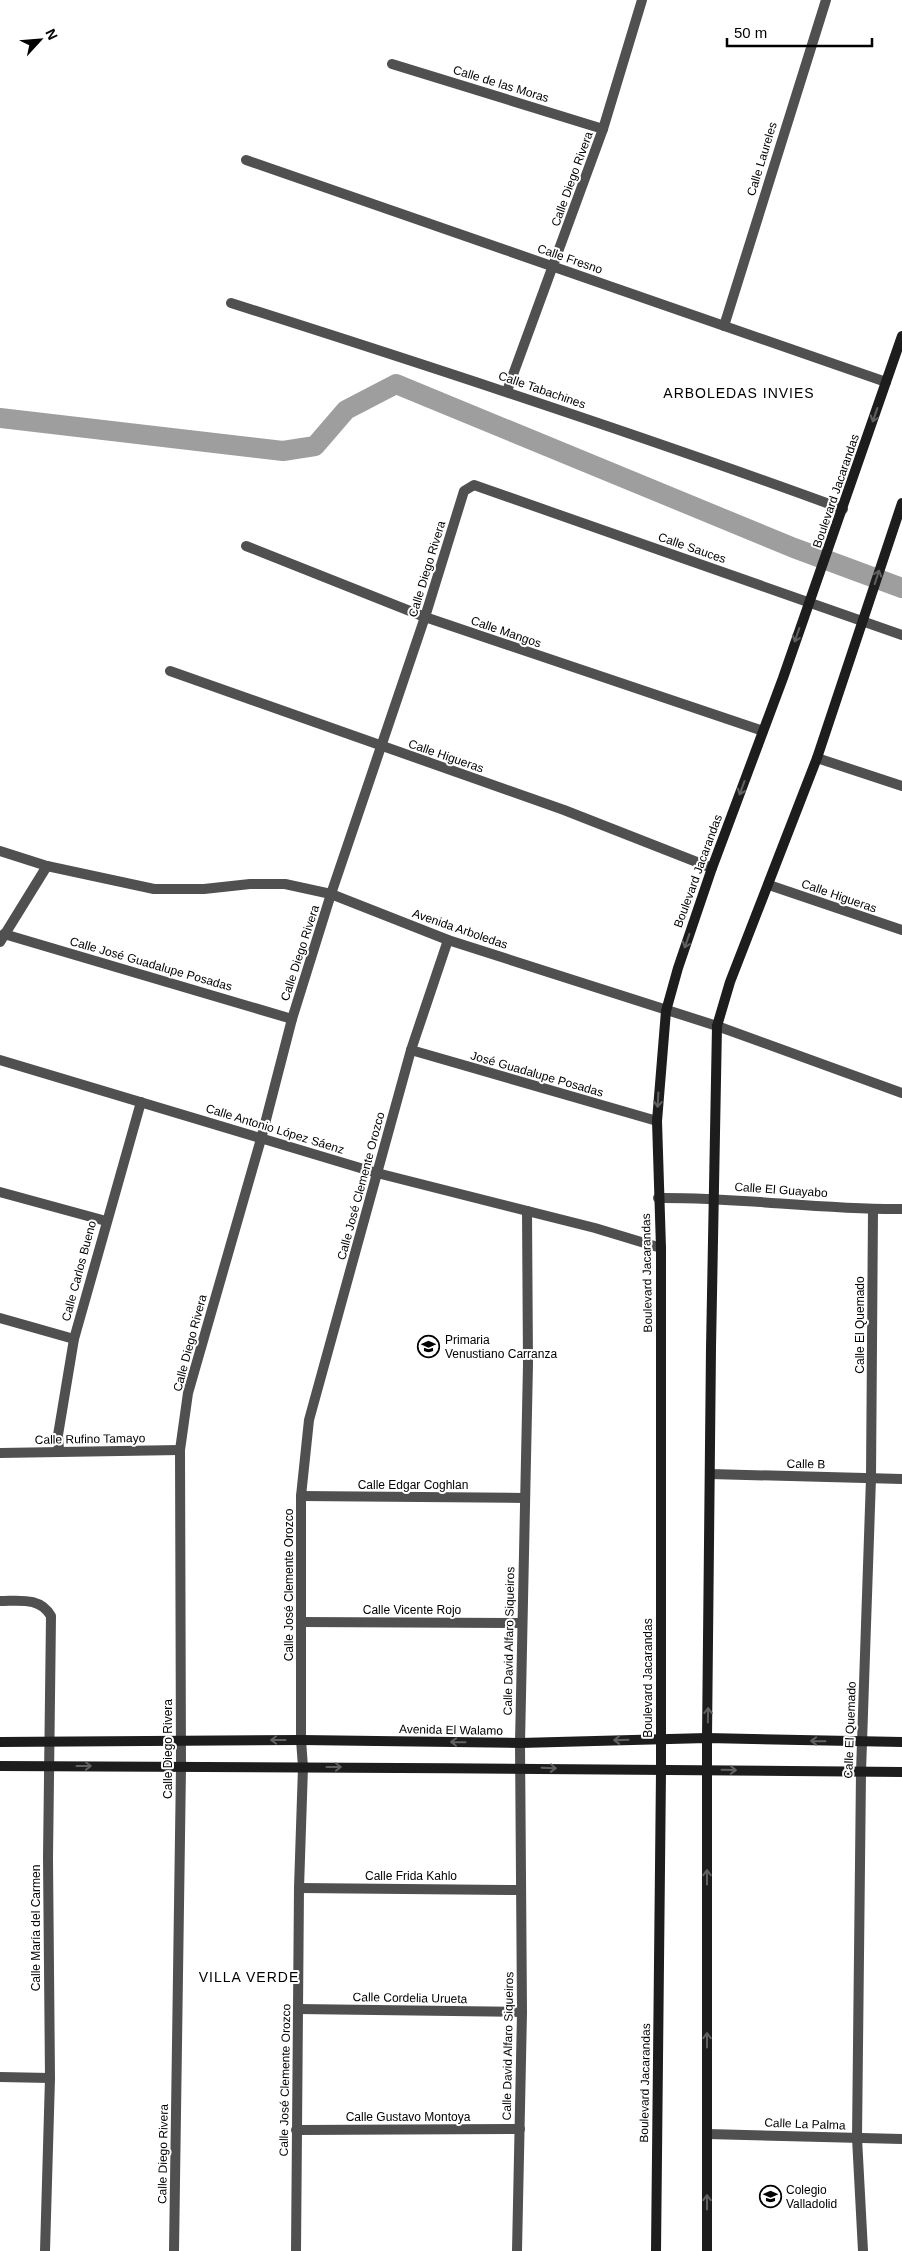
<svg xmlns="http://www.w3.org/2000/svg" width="902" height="2251" viewBox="0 0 902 2251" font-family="Helvetica,sans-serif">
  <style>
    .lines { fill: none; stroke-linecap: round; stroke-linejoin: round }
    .canal { stroke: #9e9e9e; stroke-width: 20 }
    .street { stroke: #505050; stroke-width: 10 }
    .secondary { stroke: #1d1d1d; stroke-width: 10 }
    .oneway { stroke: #616161 }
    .labels { text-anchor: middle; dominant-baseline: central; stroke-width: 4; stroke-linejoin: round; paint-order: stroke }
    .street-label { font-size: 12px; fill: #000; stroke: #fff }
    .poi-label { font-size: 12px; fill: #000; stroke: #fff; text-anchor: start }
    .neighbourhood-label { font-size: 14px; letter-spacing: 1px; fill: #000; stroke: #fff }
  </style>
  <rect width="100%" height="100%" fill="#fff"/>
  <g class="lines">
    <path class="canal" d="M0 418 283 451 315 446 346 410 396 384 794 548 902 588"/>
    <g class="street">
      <path d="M392 64 603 129"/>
      <path d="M246 160 886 382"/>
      <path d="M231 303C436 368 641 435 843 509"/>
      <path d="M724 326 826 0"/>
      <path d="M507 391 603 129 642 0"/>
      <path d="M246 546 425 617 763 731"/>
      <path d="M170 671 564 810 712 868"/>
      <path d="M817 758 902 786"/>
      <path d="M0 851 47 866 154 889H204L250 884H285L331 894 448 940 717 1026 902 1093"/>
      <path d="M769 885 902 930"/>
      <path d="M4 934 292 1019"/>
      <path d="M0 942 47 866"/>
      <path d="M411 1050 657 1121"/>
      <path d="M0 1060 377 1173 595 1228 661 1248"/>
      <path d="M0 1192 106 1221"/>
      <path d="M658 1198C740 1197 821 1210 902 1209"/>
      <path d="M0 1318 74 1339"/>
      <path d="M59 1450 58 1435 74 1339 141 1102"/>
      <path d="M0 1453 180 1450"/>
      <path d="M710 1474 902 1479"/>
      <path d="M301 1496 525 1498"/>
      <path d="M0 1601C20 1601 40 1597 51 1616L48 1858 50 2078 45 2251"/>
      <path d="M301 1622 522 1623"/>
      <path d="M299 1888 521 1890"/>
      <path d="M298 2009 522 2012"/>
      <path d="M0 2077 50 2078"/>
      <path d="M296 2130 520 2129"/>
      <path d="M707 2134 902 2139"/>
      <path d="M174 2251 181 1767 180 1450 188 1393 261 1139 292 1019 331 894 425 617 464 491 474 485 902 635"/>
      <path d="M296 2251 299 1888 303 1767 301 1740V1496L309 1420 411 1050 448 940"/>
      <path d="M517 2251 522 2012 520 1743 528 1364 527 1211"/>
      <path d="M863 2251 857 2138 861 1772 871 1478 873 1210"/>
    </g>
    <g class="secondary">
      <path d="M0 1742 301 1740 520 1743 707 1738 902 1742"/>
      <path d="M0 1766C301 1767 601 1769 902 1772"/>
      <path d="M656 2251 661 1771V1248L657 1121 666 1011 678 968 712 868 783 678 902 336"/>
      <path d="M707 2251V1738L711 1348 717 1026 730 982 817 758 902 503"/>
    </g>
  </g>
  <defs><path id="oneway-shaft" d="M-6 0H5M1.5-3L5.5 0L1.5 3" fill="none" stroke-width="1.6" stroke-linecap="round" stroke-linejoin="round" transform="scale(1.25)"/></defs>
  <g class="oneway">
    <use href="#oneway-shaft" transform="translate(875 415) rotate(109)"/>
    <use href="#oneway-shaft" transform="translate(877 577) rotate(-72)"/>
    <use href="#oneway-shaft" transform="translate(797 635) rotate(109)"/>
    <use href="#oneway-shaft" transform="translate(742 788) rotate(110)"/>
    <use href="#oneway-shaft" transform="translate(687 941) rotate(109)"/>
    <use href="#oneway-shaft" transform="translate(658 1100) rotate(93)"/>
    <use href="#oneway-shaft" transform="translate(708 1715) rotate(-89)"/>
    <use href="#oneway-shaft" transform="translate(278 1740) rotate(180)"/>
    <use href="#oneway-shaft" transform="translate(621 1740) rotate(178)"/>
    <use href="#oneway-shaft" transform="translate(818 1741) rotate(-179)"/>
    <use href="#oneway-shaft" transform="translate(458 1742) rotate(-179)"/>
    <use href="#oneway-shaft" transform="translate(84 1766)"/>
    <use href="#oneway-shaft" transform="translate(334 1767)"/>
    <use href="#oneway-shaft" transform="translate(549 1768) rotate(2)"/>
    <use href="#oneway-shaft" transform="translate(729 1770) rotate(1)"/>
    <use href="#oneway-shaft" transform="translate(707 1877) rotate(-90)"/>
    <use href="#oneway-shaft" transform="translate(707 2040) rotate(-90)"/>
    <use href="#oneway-shaft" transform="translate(707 2202) rotate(-90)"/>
  </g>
  <defs>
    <symbol id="school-ring" viewBox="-11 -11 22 22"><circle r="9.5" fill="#fff" stroke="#000" stroke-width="1.5"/><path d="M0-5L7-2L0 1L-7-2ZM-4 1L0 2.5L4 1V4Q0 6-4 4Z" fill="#000"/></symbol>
  </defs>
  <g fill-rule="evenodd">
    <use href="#school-ring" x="416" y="1334" width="25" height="25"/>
    <use href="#school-ring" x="758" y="2184" width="25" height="25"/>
  </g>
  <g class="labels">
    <g class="street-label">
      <text transform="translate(501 84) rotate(17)">Calle de las Moras</text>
      <text transform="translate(762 159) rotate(-73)">Calle Laureles</text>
      <text transform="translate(572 179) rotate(-70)">Calle Diego Rivera</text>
      <text transform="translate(570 259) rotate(19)">Calle Fresno</text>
      <text transform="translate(542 390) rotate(19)">Calle Tabachines</text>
      <text transform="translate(836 491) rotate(-71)">Boulevard Jacarandas</text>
      <text transform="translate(692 548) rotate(19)">Calle Sauces</text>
      <text transform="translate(427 569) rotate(-73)">Calle Diego Rivera</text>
      <text transform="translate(506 632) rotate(19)">Calle Mangos</text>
      <text transform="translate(446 756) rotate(19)">Calle Higueras</text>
      <text transform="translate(698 871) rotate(-70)">Boulevard Jacarandas</text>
      <text transform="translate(839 896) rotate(19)">Calle Higueras</text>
      <text transform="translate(460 929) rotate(19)">Avenida Arboledas</text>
      <text transform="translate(300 953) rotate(-72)">Calle Diego Rivera</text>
      <text transform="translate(151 964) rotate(16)">Calle José Guadalupe Posadas</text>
      <text transform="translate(537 1074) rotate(16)">José Guadalupe Posadas</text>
      <text transform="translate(275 1129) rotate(17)">Calle Antonio López Sáenz</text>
      <text transform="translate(361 1186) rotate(-75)">Calle José Clemente Orozco</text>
      <text transform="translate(781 1190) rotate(4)">Calle El Guayabo</text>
      <text transform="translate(79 1271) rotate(-75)">Calle Carlos Bueno</text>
      <text transform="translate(647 1273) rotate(-91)">Boulevard Jacarandas</text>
      <text transform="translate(860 1325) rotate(-90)">Calle El Quemado</text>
      <text transform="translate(190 1343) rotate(-75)">Calle Diego Rivera</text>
      <text transform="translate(90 1439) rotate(-1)">Calle Rufino Tamayo</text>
      <text transform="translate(806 1464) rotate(1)">Calle B</text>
      <text x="413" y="1485">Calle Edgar Coghlan</text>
      <text transform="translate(289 1585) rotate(-90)">Calle José Clemente Orozco</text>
      <text x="412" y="1610">Calle Vicente Rojo</text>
      <text transform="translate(509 1641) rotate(-89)">Calle David Alfaro Siqueiros</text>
      <text transform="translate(648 1678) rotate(-90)">Boulevard Jacarandas</text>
      <text transform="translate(451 1730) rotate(1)">Avenida El Walamo</text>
      <text transform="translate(850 1730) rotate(-88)">Calle El Quemado</text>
      <text transform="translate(168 1749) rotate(-90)">Calle Diego Rivera</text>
      <text x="411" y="1876">Calle Frida Kahlo</text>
      <text transform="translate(36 1928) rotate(-90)">Calle María del Carmen</text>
      <text transform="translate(410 1998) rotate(1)">Calle Cordelia Urueta</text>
      <text transform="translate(508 2046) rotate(-89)">Calle David Alfaro Siqueiros</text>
      <text transform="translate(285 2080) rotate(-89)">Calle José Clemente Orozco</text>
      <text transform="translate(645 2083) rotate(-89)">Boulevard Jacarandas</text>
      <text x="408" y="2117">Calle Gustavo Montoya</text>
      <text transform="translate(805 2124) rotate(2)">Calle La Palma</text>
      <text transform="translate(163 2154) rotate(-89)">Calle Diego Rivera</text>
    </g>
    <g class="poi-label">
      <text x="445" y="1340">Primaria<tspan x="445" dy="14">Venustiano Carranza</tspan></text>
      <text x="786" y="2190">Colegio<tspan x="786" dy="14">Valladolid</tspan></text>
    </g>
    <g class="neighbourhood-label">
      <text x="739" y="393">ARBOLEDAS INVIES</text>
      <text x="249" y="1977">VILLA VERDE</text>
    </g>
  </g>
  <g transform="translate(40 40) rotate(64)" stroke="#ffffff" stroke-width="4" paint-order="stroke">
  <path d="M0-4L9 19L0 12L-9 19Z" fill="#000000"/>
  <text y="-8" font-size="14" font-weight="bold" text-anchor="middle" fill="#000000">N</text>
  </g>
  <path d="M727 38v8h145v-8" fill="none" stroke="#000000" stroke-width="2.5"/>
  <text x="734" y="38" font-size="15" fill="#000000" stroke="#ffffff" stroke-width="4" paint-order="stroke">50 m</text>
</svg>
